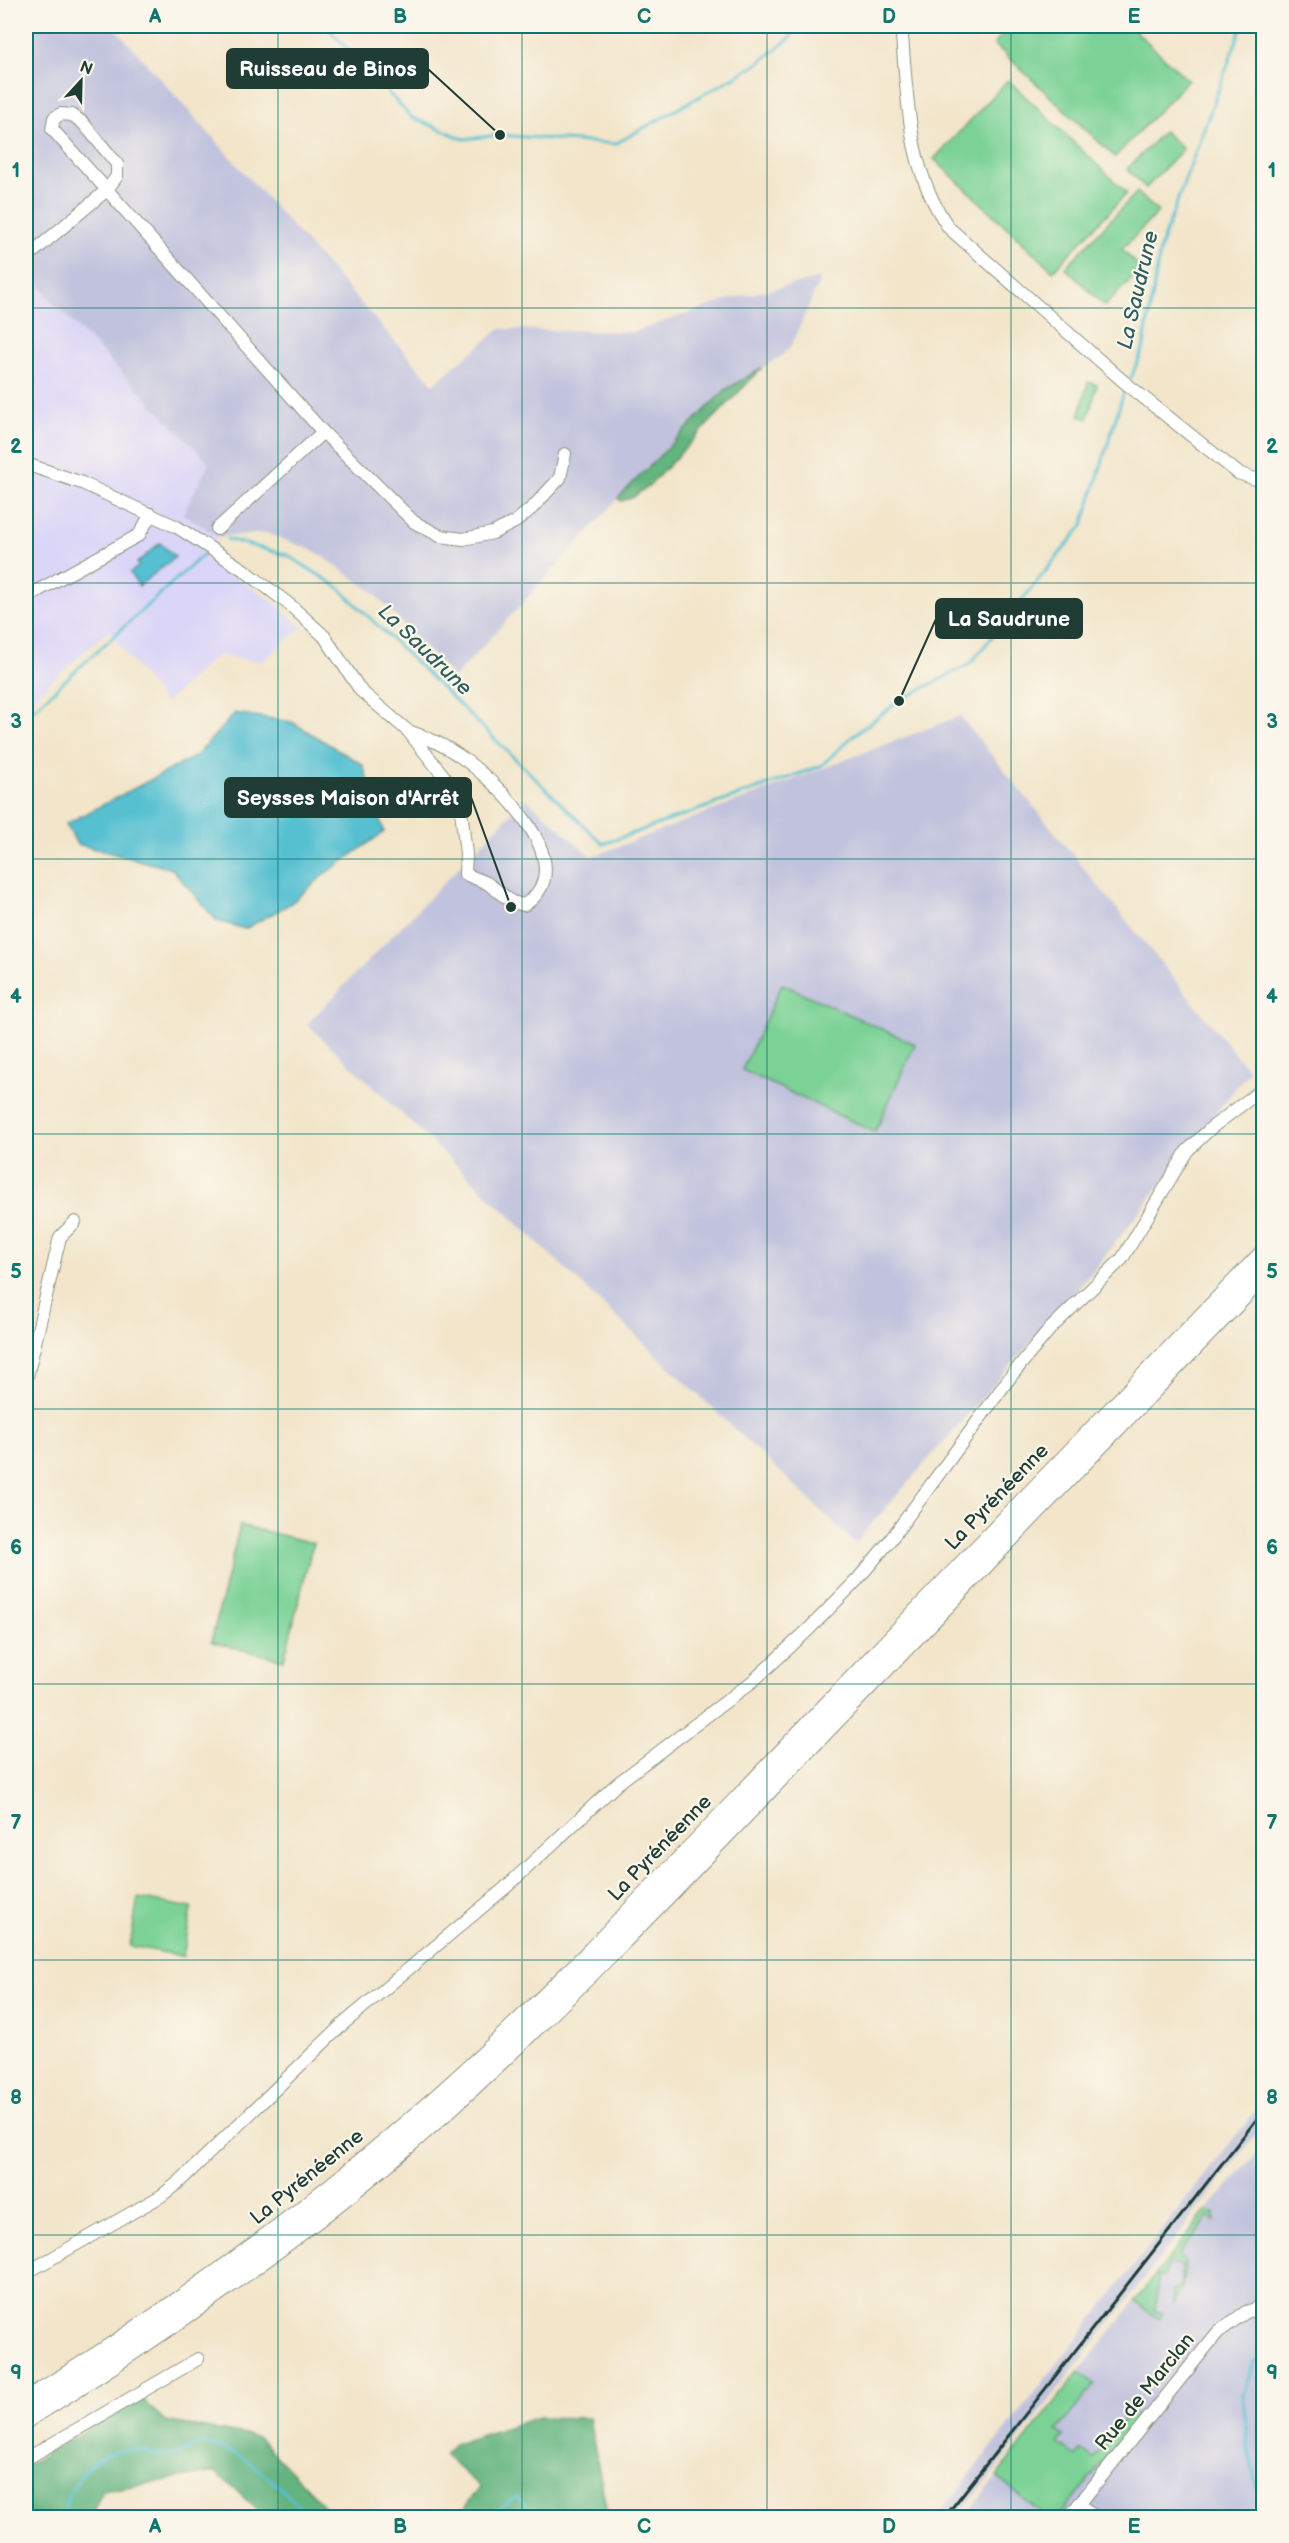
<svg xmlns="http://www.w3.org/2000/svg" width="1289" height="2543" viewBox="0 0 1289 2543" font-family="'Balsamiq Sans',sans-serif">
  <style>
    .built { fill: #dbd6f7 }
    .industrial { fill: #c1c2dd }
    .green { fill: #7bd296; stroke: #4d8865; stroke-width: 1.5 }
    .forest { fill: #64b47f; stroke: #42785a; stroke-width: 1.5 }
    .water { fill: #56c0d1; stroke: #3a7e82; stroke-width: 1.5 }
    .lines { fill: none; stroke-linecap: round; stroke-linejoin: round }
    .stream { stroke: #56c0d1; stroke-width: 3 }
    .minor-casing { stroke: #88917f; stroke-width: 14 }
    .highway-casing { stroke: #88917f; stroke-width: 20 }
    .minor { stroke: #fff; stroke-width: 12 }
    .highway { stroke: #fff; stroke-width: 18 }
    .rail { stroke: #1f3d34; stroke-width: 3 }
    .grid { fill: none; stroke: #0f766e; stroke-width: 1.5; stroke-opacity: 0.55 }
    .labels { text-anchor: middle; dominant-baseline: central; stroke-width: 4.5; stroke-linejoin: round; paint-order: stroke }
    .street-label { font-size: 20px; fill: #1f3d34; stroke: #fbf7ec }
    .water-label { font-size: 21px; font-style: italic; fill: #2d5e5b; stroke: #fbf7ec }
    .leader { fill: none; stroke: #1f3d34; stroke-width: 2 }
    .callout-dot { fill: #1f3d34; stroke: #fbf7ec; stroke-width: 2 }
    .callout { fill: #1f3d34; stroke: #1f3d34; stroke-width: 2 }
    .callout-label { font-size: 21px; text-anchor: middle; font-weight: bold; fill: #fff }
    .neatline { fill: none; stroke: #0f766e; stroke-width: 2 }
    .grid-label { font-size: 20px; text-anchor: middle; font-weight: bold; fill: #0f766e }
  </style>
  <rect width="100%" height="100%" fill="#fbf7ec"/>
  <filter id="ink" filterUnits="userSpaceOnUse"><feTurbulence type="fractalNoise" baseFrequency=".0167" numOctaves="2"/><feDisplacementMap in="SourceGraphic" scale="12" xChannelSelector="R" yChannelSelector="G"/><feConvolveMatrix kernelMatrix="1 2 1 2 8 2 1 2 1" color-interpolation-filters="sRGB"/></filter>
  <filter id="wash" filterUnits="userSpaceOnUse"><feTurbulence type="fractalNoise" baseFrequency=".008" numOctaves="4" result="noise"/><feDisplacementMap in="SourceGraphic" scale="24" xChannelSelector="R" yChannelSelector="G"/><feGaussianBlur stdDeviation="1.35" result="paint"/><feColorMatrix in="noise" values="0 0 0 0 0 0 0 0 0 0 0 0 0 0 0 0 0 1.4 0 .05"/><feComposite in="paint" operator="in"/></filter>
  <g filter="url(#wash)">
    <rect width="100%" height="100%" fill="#f2e5ca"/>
    <path class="built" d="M26 268 52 301 210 464 183 514 219 537 200 553 273 602 302 627 262 662 217 655 165 704 108 631 26 704Z"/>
    <g class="industrial">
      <path d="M26 26H113L433 384 500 329 634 332 730 299 821 278 792 344 782 356 725 390 639 476 454 678 372 591 315 551 266 533 219 537 183 514 209 463 52 301 26 268Z"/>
      <path d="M960 716 1249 1071 1094 1270 855 1543 307 1024 526 798 591 857Z"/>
      <path d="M1263 2101V2125L1008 2454 957 2517H937Z"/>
      <path d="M1263 2147V2517L964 2518 1205 2212Z"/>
    </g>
    <g class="green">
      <path d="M1011 26H1130L1188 80 1115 157 994 44Z"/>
      <path d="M1008 80 1127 193 1053 271 934 159Z"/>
      <path d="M1164 131 1183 149 1146 188 1127 169Z"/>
      <path d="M1137 192 1158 212 1122 249 1141 269 1105 306 1065 268Z"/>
      <path d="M1088 382 1097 385 1088 419 1079 416Z"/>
      <path d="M782 984 915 1044 875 1132 742 1070Z"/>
      <path d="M240 1525 313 1543 284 1660 211 1642Z"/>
      <path d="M138 1898 192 1908 183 1956 130 1946Z"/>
      <path d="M1205 2212 1215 2213V2221L1209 2217 1179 2255 1185 2262 1182 2289 1174 2303 1173 2291 1180 2289 1182 2266 1168 2264 1165 2276H1158L1155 2311 1163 2313 1158 2319 1135 2301Z"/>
      <path d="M1079 2372 1095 2384 1057 2431 1064 2436 1058 2443 1075 2456 1081 2450 1093 2459 1130 2411 1139 2418 1059 2517H1047L996 2477Z"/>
    </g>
    <g class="forest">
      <path d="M762 368 651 484 632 498 621 501 618 498 725 390Z"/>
      <path d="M140 2397 165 2421 258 2437 335 2517H265L216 2472 103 2491 90 2517 26 2518V2466Z"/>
      <path d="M539 2417 589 2418 608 2517H457L480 2487 444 2455 454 2444Z"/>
    </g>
    <g class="water">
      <path d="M160 543 175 557 139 586 130 573 139 566 137 563Z"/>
      <path d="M235 713 292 722 363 765 384 832 325 874 290 904 245 929 217 921 172 869 77 844 66 824 196 756Z"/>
    </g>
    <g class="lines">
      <g class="stream">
        <path d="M326 26 411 117 464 139 500 135 615 144 756 65 790 38 797 26"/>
        <path d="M1129 382 1143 350 1161 245 1242 26"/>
        <path d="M227 539 287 555 338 587 603 844 821 766 854 735 899 701 970 664 1083 525 1125 388"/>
        <path d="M26 716 205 553"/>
        <path d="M1264 2358 1254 2362 1243 2394 1248 2449 1264 2516"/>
        <path d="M60 2518C77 2476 90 2448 141 2450 147 2451 152 2454 158 2455 173 2458 190 2449 202 2443 212 2446 224 2448 233 2453 261 2467 289 2494 308 2518"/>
        <path d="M482 2518 517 2497 540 2518"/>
      </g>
    </g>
  </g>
  <g filter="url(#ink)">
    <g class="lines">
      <defs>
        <g id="minor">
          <path d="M901 26C908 97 906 167 949 228L1123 381 1238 473 1264 482"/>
          <path d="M61 114 72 115 83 123 117 164V176L107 190 52 129 54 118Z"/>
          <path d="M26 258 107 190 323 432 414 522 440 536 463 539 493 533 515 522 532 508 560 478 565 454"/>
          <path d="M26 464 82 483 177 527 244 570 290 605 324 636 361 691 408 731 446 779 461 810 466 854 465 874 487 883 512 902 524 905C586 865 494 779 458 755 443 744 426 737 408 731"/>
          <path d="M217 529 323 432"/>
          <path d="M26 597 139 535 151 514"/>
          <path d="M26 1381 60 1237 75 1222"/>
          <path d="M26 2273 161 2196 179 2182 343 2024 505 1888 618 1783 753 1681 808 1630 857 1580 888 1543 1011 1376 1050 1329 1122 1259 1187 1151 1211 1128 1264 1088"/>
          <path d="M26 2459 198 2359"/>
          <path d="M1079 2504 1096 2518"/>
          <path d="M1068 2518 1218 2332 1246 2312 1264 2306"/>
        </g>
        <g id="highway">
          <path d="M26 2401C171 2312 308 2212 436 2099 566 1984 683 1856 803 1731 956 1571 1109 1412 1264 1253"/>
          <path d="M26 2419C175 2327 319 2226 450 2107 578 1991 696 1865 816 1740 965 1585 1114 1430 1264 1274"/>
        </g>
      </defs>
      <use href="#minor" class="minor-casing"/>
      <use href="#highway" class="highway-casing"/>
      <use href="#minor" class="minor"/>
      <use href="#highway" class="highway"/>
      <path class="rail" d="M944 2518 1264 2110"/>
    </g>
  </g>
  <path class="grid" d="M278 26V2518M522 26V2518M767 26V2518M1011 26V2518M26 308H1264M26 583H1264M26 859H1264M26 1134H1264M26 1409H1264M26 1684H1264M26 1960H1264M26 2235H1264"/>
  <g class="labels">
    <g class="street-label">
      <text transform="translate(997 1497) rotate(-46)">La Pyrénéenne</text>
      <text transform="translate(660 1848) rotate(-46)">La Pyrénéenne</text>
      <text transform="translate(307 2177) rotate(-39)">La Pyrénéenne</text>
      <text transform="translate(1145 2392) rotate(-51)">Rue de Marclan</text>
    </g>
    <g class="water-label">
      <text transform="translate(1138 290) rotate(-77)">La Saudrune</text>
      <text transform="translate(425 650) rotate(44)">La Saudrune</text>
    </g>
  </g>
  <path class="leader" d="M500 135L428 69M899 701L936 619M511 907L471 797"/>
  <g class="callout-dot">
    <circle cx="500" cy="135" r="6"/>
    <circle cx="899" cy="701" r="6"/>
    <circle cx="511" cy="907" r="6"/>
  </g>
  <g class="callout">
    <rect x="227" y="49" width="201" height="39" rx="6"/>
    <rect x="936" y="599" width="146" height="39" rx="6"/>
    <rect x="225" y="778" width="246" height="39" rx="6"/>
  </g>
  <g class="callout-label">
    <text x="328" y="76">Ruisseau de Binos</text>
    <text x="1009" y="626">La Saudrune</text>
    <text x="348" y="805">Seysses Maison d'Arrêt</text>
  </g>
  <rect width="1289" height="2543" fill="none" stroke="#fbf7ec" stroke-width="66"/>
  <g transform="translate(81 81) rotate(22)" stroke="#fbf7ec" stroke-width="4.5" paint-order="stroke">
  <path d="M0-4.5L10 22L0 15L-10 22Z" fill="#1f3d34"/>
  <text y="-9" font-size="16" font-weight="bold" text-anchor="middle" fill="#1f3d34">N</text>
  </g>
  <rect x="33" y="33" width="1223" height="2477" class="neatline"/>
  <g class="grid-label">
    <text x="155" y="23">A</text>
    <text x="400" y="23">B</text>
    <text x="644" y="23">C</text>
    <text x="889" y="23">D</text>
    <text x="1134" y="23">E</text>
    <text x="16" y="177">1</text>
    <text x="1272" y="177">1</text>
    <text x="16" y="453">2</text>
    <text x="1272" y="453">2</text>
    <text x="16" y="728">3</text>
    <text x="1272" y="728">3</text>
    <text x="16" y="1003">4</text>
    <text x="1272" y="1003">4</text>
    <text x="16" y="1278">5</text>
    <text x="1272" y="1278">5</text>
    <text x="16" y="1554">6</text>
    <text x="1272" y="1554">6</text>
    <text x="16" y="1829">7</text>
    <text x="1272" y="1829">7</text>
    <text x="16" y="2104">8</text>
    <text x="1272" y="2104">8</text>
    <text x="16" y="2379">9</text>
    <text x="1272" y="2379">9</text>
    <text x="155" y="2533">A</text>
    <text x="400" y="2533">B</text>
    <text x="644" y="2533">C</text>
    <text x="889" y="2533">D</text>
    <text x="1134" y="2533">E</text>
  </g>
</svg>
